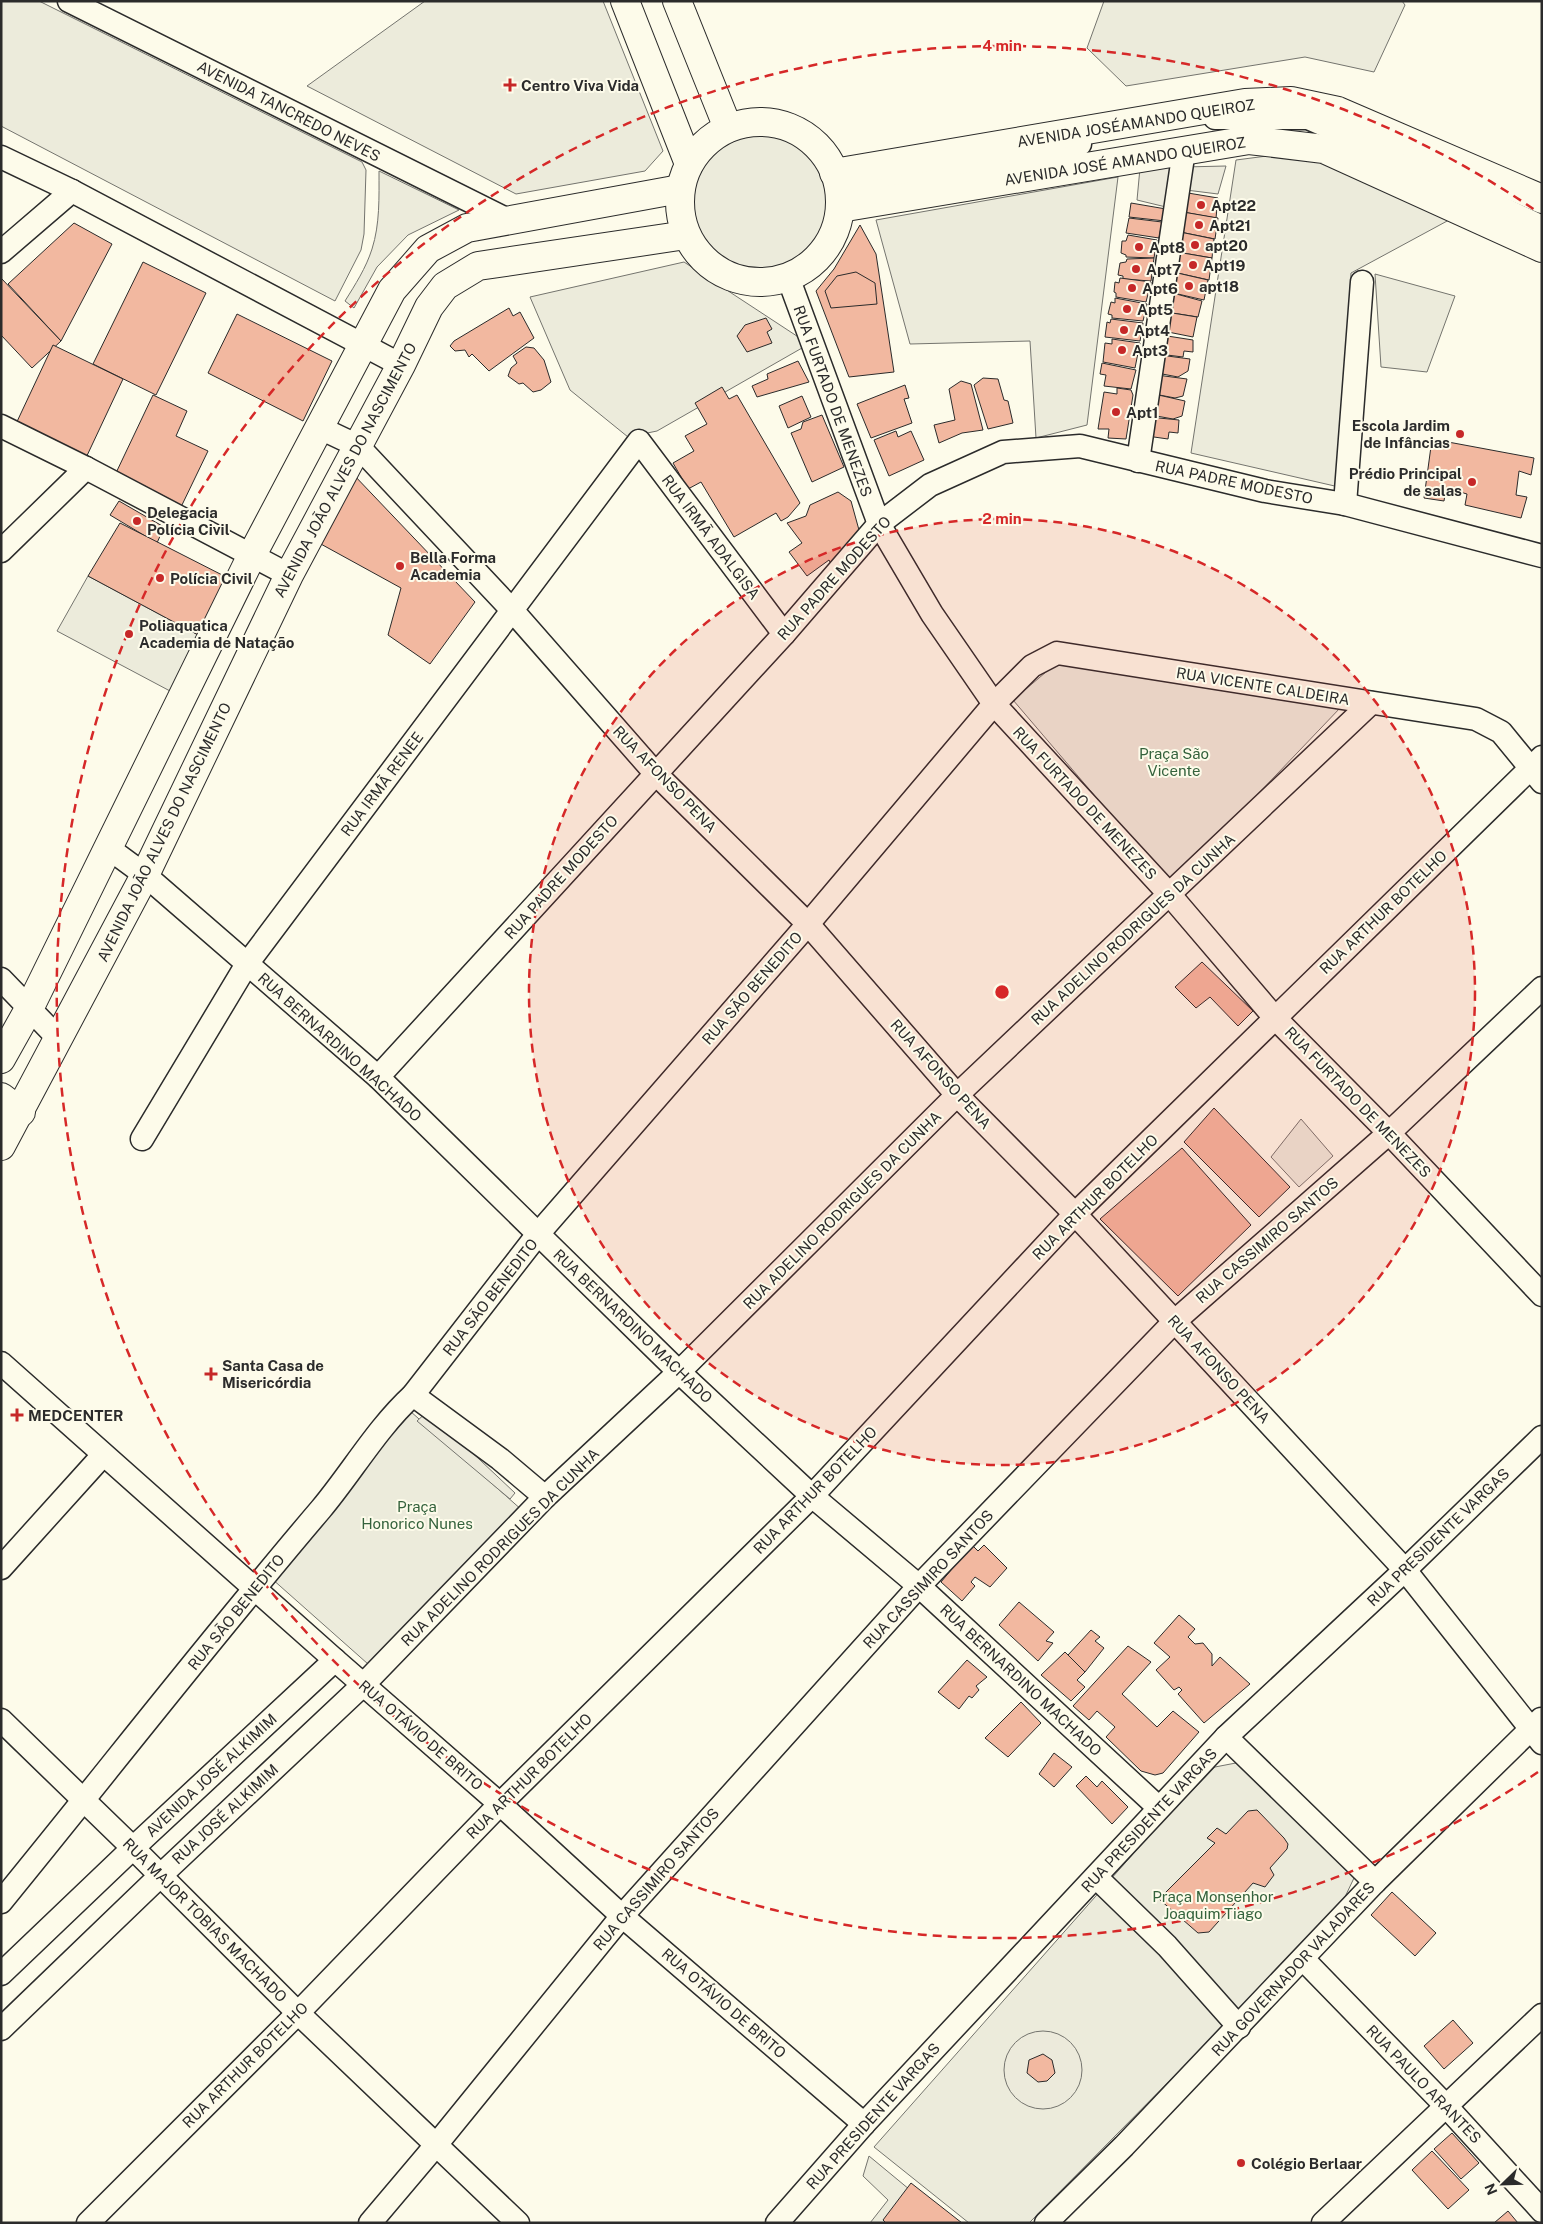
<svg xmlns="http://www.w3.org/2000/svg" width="1543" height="2224" viewBox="0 0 1543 2224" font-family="'Public Sans',sans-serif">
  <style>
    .green { fill: #ecebdb; stroke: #74746e }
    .parking { fill: #eceadb; stroke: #74746e }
    .building { fill: #f2b8a0; stroke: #2b2b2b }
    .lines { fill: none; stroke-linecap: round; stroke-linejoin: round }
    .minor-casing { stroke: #2b2b2b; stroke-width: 25 }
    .major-casing { stroke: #2b2b2b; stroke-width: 30 }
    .minor { stroke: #fdfbea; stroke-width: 22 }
    .major { stroke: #fdfbea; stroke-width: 28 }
    .ring { fill: none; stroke: #d62828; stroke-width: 2.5; stroke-dasharray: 9 6 }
    .poi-dot { fill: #c62828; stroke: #fdfbea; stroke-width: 2 }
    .labels { text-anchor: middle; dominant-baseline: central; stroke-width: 4; stroke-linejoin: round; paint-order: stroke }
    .poi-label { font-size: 15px; font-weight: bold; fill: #2b2b2b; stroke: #fdfbea; text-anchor: start }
    .street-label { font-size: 15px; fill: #2b2b2b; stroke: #fdfbea }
    .park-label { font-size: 15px; fill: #34623c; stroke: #fdfbea }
    .centre { fill: #d62828; stroke: #fdfbea; stroke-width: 2.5 }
    .ring-label { font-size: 15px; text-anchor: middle; font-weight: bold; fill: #d62828; stroke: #fdfbea; stroke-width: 4; stroke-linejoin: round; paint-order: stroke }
  </style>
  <rect width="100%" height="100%" fill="#fdfbea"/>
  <g class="green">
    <path d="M1 1H39L362 162 366 170 364 234 361 250 335 301 1 126Z"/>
    <path d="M425 1H603L663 151 645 171 516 194 307 86Z"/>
    <path d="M1104 1H1402L1405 5 1374 72 1305 57 1126 86 1087 48Z"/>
    <circle cx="761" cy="202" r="68"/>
    <path d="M1290 153 1344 167 1449 220 1351 273 1339 487 1191 453 1236 160Z"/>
    <path d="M379 171 459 210 408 235 377 267 354 308 345 301C355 285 366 268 372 249 380 224 379 197 379 171Z"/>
    <path d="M1118 177 1087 425 1036 438 1030 341 910 344 876 220Z"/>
    <path d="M684 262 809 344 657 431 628 437 570 390 530 297Z"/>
    <path d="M1375 274 1455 296 1427 372 1381 367Z"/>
    <path d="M88 576 200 636 170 691 57 631Z"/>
    <path d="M1059 661 1341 707 1171 885 1013 700Z"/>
    <path d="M1301 1119 1333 1156 1299 1187 1271 1157Z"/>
    <path d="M410 1411 523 1511 368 1664 271 1578Z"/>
    <path d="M1241 1762 1354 1878 1344 1899 1288 1961 1029 2223H969L874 2147 1156 1828 1215 1767Z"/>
    <path d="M869 2156 950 2223H870L888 2200 863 2176Z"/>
  </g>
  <g class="parking">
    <path d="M1226 166 1218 194 1178 189 1166 207 1137 200 1140 168Z"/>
    <path d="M428 1411 515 1493 510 1499 417 1421Z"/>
    <circle cx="1043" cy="2070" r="39"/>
  </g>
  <g class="building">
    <path d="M1188 193 1218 198 1216 218 1183 212Z"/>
    <path d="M1131 203 1166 209 1165 221 1129 217Z"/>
    <path d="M1183 212 1218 218 1215 239 1180 232Z"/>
    <path d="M1129 218 1162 222 1159 238 1126 233Z"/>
    <path d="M74 223 112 244 61 341 8 284Z"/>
    <path d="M860 225 876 254 894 372 849 377 816 291 834 269Z"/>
    <path d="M1180 232 1214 239 1212 258 1177 252Z"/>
    <path d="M1128 235 1157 240 1154 258 1126 257V255L1121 253 1122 241H1126Z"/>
    <path d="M1177 252 1212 258 1209 280 1173 272Z"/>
    <path d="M1154 258 1151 281 1123 279V276L1118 275 1120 263 1126 262 1127 259Z"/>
    <path d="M143 262 206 293 156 395 93 364Z"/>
    <path d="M856 272 875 283 877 304 831 308 825 291 837 276Z"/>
    <path d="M1173 272 1208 280 1204 300 1169 292Z"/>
    <path d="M1 278 61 341 32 368 1 335Z"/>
    <path d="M1120 278 1151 282 1146 302 1116 297V293L1114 292 1115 282 1119 283Z"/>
    <path d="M1169 292 1202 301 1198 317 1166 312Z"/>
    <path d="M1115 298 1147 304 1143 321 1112 318V315L1108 314 1111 302 1115 303Z"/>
    <path d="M509 308 513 316 520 312 534 338 489 371 472 354 469 357 465 350 455 351 450 346 454 341Z"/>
    <path d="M1166 312 1197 317 1193 337 1163 331Z"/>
    <path d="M237 314 332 361 303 421 208 373Z"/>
    <path d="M766 318 772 329 767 332 772 343 747 352 737 336 745 325Z"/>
    <path d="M1111 319 1143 323 1140 341 1105 337 1107 322 1110 323Z"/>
    <path d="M1161 335 1193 340V352L1184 351 1183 357 1159 354Z"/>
    <path d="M1112 339 1140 343 1135 368 1103 362 1105 343 1112 344Z"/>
    <path d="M53 345 123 379 84 462 14 428Z"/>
    <path d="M526 347 534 348 544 360 551 382 541 390 533 392 523 383 519 384 508 376 511 368 517 363 513 356Z"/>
    <path d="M1160 355 1190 359 1188 371 1178 377 1157 373Z"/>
    <path d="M798 361 809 382 757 397 752 386 768 379 767 374Z"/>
    <path d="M1102 363 1136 370 1131 389 1104 386 1106 375 1100 374Z"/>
    <path d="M1157 375 1187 379 1183 396 1175 398 1154 394Z"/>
    <path d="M983 378 998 379 1004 400 1008 401 1013 423 988 429 974 385Z"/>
    <path d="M961 381 971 384 983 430 962 433 939 443 934 425 955 420 949 389Z"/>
    <path d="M905 385 909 398 904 399 912 423 871 438 857 404Z"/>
    <path d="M722 387 729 399 737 395 800 503 788 517 781 521 776 513 734 537 701 482 688 489 673 463 694 451 685 436 707 424 695 403Z"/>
    <path d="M1117 388 1131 390 1133 395 1126 439 1108 438 1109 429H1098L1104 392 1117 394Z"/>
    <path d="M1154 394 1185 401 1182 416 1173 419 1151 415Z"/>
    <path d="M153 395 187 411 176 436 208 451 181 507 115 475Z"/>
    <path d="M802 396 811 417 788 428 779 406Z"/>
    <path d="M822 415 844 467 812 482 791 433 801 429 803 422Z"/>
    <path d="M1149 417 1179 420 1178 433 1169 432 1168 439 1147 436Z"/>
    <path d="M896 431 898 437 911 431 924 460 889 476 874 440Z"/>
    <path d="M1432 439 1534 458 1531 475 1519 471 1516 495 1527 497 1521 518 1465 505 1467 494 1446 488 1444 501 1424 498Z"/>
    <path d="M352 473 475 602 430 664 388 635 401 588 319 543Z"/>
    <path d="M838 492 851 501 859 530 831 564 829 560 807 576 789 552 802 543 787 523 806 516 810 505Z"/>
    <path d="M119 501 164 527 157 543 110 515Z"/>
    <path d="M120 523 232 580 200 636 88 576Z"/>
    <path d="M1202 962 1253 1011 1238 1026 1210 997 1196 1008 1175 987Z"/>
    <path d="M1214 1108 1290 1187 1259 1217 1184 1142Z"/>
    <path d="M1182 1148 1251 1225 1178 1296 1100 1219Z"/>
    <path d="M972 1545 978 1551 984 1545 1007 1568 990 1587 975 1577 971 1582 975 1586 962 1601 941 1582Z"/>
    <path d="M1019 1602 1054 1632 1046 1641 1053 1643 1038 1661 999 1625Z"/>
    <path d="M1179 1615 1195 1629 1188 1637 1195 1644 1203 1643 1212 1654V1666L1220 1657 1250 1684 1204 1723 1178 1694 1182 1690 1179 1687 1174 1690 1156 1670 1170 1657 1154 1643Z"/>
    <path d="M1091 1630 1100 1637 1095 1641 1104 1648 1085 1672 1068 1655Z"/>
    <path d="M1128 1646 1151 1662 1122 1694 1157 1727 1173 1711 1199 1732 1163 1773 1155 1775 1141 1771 1106 1737 1115 1727 1097 1711 1089 1720 1073 1706Z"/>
    <path d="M1065 1652 1085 1672 1077 1680 1085 1687 1071 1701 1041 1675Z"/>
    <path d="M967 1660 987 1677 976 1686 979 1690 972 1698 969 1696 959 1709 938 1692Z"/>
    <path d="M1021 1702 1041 1723 1008 1757 985 1738Z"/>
    <path d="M1054 1753 1072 1767 1054 1787 1039 1774Z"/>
    <path d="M1086 1776 1097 1787 1102 1781 1128 1807 1112 1824 1076 1786Z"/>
    <path d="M1257 1810 1284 1838 1288 1844 1287 1849 1270 1868 1274 1875 1265 1887 1253 1883 1209 1932 1198 1933 1159 1899 1215 1843 1207 1838 1217 1828 1226 1834 1248 1811Z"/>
    <path d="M1392 1892 1436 1933 1415 1956 1371 1915Z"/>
    <path d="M1453 2020 1473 2043 1444 2069 1424 2046Z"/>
    <path d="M1043 2054 1052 2060 1055 2073 1047 2081 1038 2082 1027 2073 1029 2060Z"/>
    <path d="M1452 2133 1479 2163 1461 2179 1434 2149Z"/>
    <path d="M1432 2151 1469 2190 1448 2209 1412 2170Z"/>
    <path d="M911 2183 962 2223H886L883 2220Z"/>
    <path d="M1508 2211 1518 2223H1494Z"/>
  </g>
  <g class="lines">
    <defs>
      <g id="minor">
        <path d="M69 1 508 220"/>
        <path d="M1215 118H1308L1372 146 1542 227"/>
        <path d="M1 157 72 191 401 365"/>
        <path d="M839 191 1080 144"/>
        <path d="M1 252 72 191"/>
        <path d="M788 277 879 524 932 614 994 704 1170 895 1275 1018 1389 1133 1542 1295"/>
        <path d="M1 426 86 468 289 575"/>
        <path d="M320 428 358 446 512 610 655 773 808 924 957 1095 1075 1214 1405 1570 1542 1743"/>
        <path d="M1138 461 1184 150"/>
        <path d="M1345 504 1362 282"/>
        <path d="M1 551 86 468"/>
        <path d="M107 847 145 875 378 1077 679 1372 812 1496 919 1586 1158 1807"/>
        <path d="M1 979 59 1039"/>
        <path d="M378 1077 784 634 879 524 930 485 1003 452 1080 446 1265 491 1345 504 1542 556"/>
        <path d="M142 1139 247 964 639 441 784 634"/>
        <path d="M1 1363 335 1660 500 1804 622 1916 864 2124"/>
        <path d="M413 1395 500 1459 545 1497"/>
        <path d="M1 1568 103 1455"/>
        <path d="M1 1720 133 1848 298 2013 518 2223"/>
        <path d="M1226 1737 1375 1882"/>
        <path d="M1096 1877 1167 1946 1239 2027"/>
        <path d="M1 1902C108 1771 211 1638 321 1509 352 1472 377 1428 413 1395L538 1234 808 924 994 704 1032 666 1057 653 1476 719 1501 732 1542 782"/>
        <path d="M1303 1959 1446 2106 1542 2211"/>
        <path d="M1 1974 133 1848 335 1660"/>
        <path d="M1 2029 160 1876 364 1684 545 1497 679 1372 957 1095 1371 703"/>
        <path d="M88 2223 298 2013 500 1804 812 1496 1075 1214 1542 757"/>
        <path d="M370 2223 436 2145 622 1916 919 1586 1175 1321 1389 1133 1542 988"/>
        <path d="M777 2223 864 2124 1226 1737 1405 1570 1542 1437"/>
        <path d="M1046 2223 1124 2146 1375 1882 1541 1719"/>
        <path d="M1323 2223 1542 2015"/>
      </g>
      <g id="major">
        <path d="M625 1 689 164"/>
        <path d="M677 1 728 128"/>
        <circle cx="760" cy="202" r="80"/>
        <path d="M834 173 1245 103 1291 101 1338 111 1542 199"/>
        <path d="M840 208 1249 140 1324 149 1542 248"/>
        <path d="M1 1059 29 1009 252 555 392 290 428 249 467 228 680 189"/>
        <path d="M1 1097 21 1112"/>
        <path d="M1 1146 145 875 289 575 401 365 429 307 445 286 478 266 686 235"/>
      </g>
    </defs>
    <use href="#minor" class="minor-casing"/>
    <use href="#major" class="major-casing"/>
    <use href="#minor" class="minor"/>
    <use href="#major" class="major"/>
  </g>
  <circle cx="1002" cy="992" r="473" fill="#d62828" fill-opacity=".12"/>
  <g class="ring">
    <circle cx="1002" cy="992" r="473"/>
    <path d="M1538 1772A946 946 0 1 1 1538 212"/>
  </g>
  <g class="poi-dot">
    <path d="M507.5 77.5h5v5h5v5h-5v5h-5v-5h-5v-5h5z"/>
    <circle cx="1201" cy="205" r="5"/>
    <circle cx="1199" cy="225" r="5"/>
    <circle cx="1195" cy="245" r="5"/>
    <circle cx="1139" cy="247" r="5"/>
    <circle cx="1193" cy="265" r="5"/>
    <circle cx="1136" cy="269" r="5"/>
    <circle cx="1189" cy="286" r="5"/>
    <circle cx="1132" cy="288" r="5"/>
    <circle cx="1127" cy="309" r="5"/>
    <circle cx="1124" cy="330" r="5"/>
    <circle cx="1122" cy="350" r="5"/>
    <circle cx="1116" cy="412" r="5"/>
    <circle cx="1460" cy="434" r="5"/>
    <circle cx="1472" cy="482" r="5"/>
    <circle cx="137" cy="521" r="5"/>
    <circle cx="400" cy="566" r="5"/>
    <circle cx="160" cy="578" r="5"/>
    <circle cx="129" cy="634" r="5"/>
    <path d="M208.5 1366.5h5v5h5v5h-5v5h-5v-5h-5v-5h5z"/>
    <path d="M14.5 1407.5h5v5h5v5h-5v5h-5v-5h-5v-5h5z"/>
    <circle cx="1241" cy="2163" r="5"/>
  </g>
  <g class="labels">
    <g class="poi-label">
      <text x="521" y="85">Centro Viva Vida</text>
      <text x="1211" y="205">Apt22</text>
      <text x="1209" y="225">Apt21</text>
      <text x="1205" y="245">apt20</text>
      <text x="1149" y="247">Apt8</text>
      <text x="1203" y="265">Apt19</text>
      <text x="1146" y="269">Apt7</text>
      <text x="1199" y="286">apt18</text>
      <text x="1142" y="288">Apt6</text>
      <text x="1137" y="309">Apt5</text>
      <text x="1134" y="330">Apt4</text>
      <text x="1132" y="350">Apt3</text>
      <text x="1126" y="412">Apt1</text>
      <text x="1450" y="425" text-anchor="end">Escola Jardim<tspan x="1450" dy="17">de Infâncias</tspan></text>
      <text x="1462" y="473" text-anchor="end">Prédio Principal<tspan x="1462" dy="17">de salas</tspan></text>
      <text x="147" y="512">Delegacia<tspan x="147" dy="17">Polícia Civil</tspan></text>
      <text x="410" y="557">Bella Forma<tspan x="410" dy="17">Academia</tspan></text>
      <text x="170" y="578">Polícia Civil</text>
      <text x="139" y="625">Poliaquatica<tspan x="139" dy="17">Academia de Natação</tspan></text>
      <text x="222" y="1365">Santa Casa de<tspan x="222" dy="17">Misericórdia</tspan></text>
      <text x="28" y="1415">MEDCENTER</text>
      <text x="1251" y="2163">Colégio Berlaar</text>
    </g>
    <g class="street-label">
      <text transform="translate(289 111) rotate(27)">AVENIDA TANCREDO NEVES</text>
      <text transform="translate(1136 123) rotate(-9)">AVENIDA JOSÉAMANDO QUEIROZ</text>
      <text transform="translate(1125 161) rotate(-9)">AVENIDA JOSÉ AMANDO QUEIROZ</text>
      <text transform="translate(833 401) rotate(70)">RUA FURTADO DE MENEZES</text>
      <text transform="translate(345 470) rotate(-62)">AVENIDA JOÃO ALVES DO NASCIMENTO</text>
      <text transform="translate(1234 482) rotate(12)">RUA PADRE MODESTO</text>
      <text transform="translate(711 537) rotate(53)">RUA IRMÃ ADALGISA</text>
      <text transform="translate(834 578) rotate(-48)">RUA PADRE MODESTO</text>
      <text transform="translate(1263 686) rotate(9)">RUA VICENTE CALDEIRA</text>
      <text transform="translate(665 779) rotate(46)">RUA AFONSO PENA</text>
      <text transform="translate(382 784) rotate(-53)">RUA IRMÃ RENEE</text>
      <text transform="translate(1085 803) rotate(47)">RUA FURTADO DE MENEZES</text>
      <text transform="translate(164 832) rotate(-64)">AVENIDA JOÃO ALVES DO NASCIMENTO</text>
      <text transform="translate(561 877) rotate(-48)">RUA PADRE MODESTO</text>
      <text transform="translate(1383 912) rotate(-44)">RUA ARTHUR BOTELHO</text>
      <text transform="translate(1133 929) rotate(-43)">RUA ADELINO RODRIGUES DA CUNHA</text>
      <text transform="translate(752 988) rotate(-49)">RUA SÃO BENEDITO</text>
      <text transform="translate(340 1047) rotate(42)">RUA BERNARDINO MACHADO</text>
      <text transform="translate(941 1074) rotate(48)">RUA AFONSO PENA</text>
      <text transform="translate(1358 1102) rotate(46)">RUA FURTADO DE MENEZES</text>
      <text transform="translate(1095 1197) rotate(-45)">RUA ARTHUR BOTELHO</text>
      <text transform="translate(842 1210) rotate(-45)">RUA ADELINO RODRIGUES DA CUNHA</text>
      <text transform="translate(1267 1240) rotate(-41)">RUA CASSIMIRO SANTOS</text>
      <text transform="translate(490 1297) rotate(-52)">RUA SÃO BENEDITO</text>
      <text transform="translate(633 1326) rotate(44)">RUA BERNARDINO MACHADO</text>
      <text transform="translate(1219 1369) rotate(47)">RUA AFONSO PENA</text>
      <text transform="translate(815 1490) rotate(-46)">RUA ARTHUR BOTELHO</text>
      <text transform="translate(1438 1537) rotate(-44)">RUA PRESIDENTE VARGAS</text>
      <text transform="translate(500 1547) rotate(-45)">RUA ADELINO RODRIGUES DA CUNHA</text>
      <text transform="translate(928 1579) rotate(-47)">RUA CASSIMIRO SANTOS</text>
      <text transform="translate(236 1612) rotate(-51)">RUA SÃO BENEDITO</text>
      <text transform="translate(1021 1680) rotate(43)">RUA BERNARDINO MACHADO</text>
      <text transform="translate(421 1735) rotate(41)">RUA OTÁVIO DE BRITO</text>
      <text transform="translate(211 1775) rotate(-43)">AVENIDA JOSÉ ALKIMIM</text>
      <text transform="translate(529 1776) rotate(-45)">RUA ARTHUR BOTELHO</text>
      <text transform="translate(225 1814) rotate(-43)">RUA JOSÉ ALKIMIM</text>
      <text transform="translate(1149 1820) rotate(-47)">RUA PRESIDENTE VARGAS</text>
      <text transform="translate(656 1879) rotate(-49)">RUA CASSIMIRO SANTOS</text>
      <text transform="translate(205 1920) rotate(45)">RUA MAJOR TOBIAS MACHADO</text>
      <text transform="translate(1293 1969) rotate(-47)">RUA GOVERNADOR VALADARES</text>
      <text transform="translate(724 2003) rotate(41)">RUA OTÁVIO DE BRITO</text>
      <text transform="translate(245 2065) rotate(-45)">RUA ARTHUR BOTELHO</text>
      <text transform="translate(1424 2084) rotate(46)">RUA PAULO ARANTES</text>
      <text transform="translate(873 2116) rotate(-48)">RUA PRESIDENTE VARGAS</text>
    </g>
    <g class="park-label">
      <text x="1174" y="753">Praça São<tspan x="1174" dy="17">Vicente</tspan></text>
      <text x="417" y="1506">Praça<tspan x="417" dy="17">Honorico Nunes</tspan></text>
      <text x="1213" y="1896">Praça Monsenhor<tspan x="1213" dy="17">Joaquim Tiago</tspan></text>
    </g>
  </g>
  <circle cx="1002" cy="992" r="8" class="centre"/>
  <g class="ring-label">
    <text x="1002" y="51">4 min</text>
    <text x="1002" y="524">2 min</text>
  </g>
  <rect width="1543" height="2224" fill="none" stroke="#2b2b2b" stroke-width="5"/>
  <g transform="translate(1503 2184) rotate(247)" stroke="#fdfbea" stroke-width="4" paint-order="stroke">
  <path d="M0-4L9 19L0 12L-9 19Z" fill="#2b2b2b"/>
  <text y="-8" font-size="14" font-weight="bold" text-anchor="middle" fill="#2b2b2b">N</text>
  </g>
</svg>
